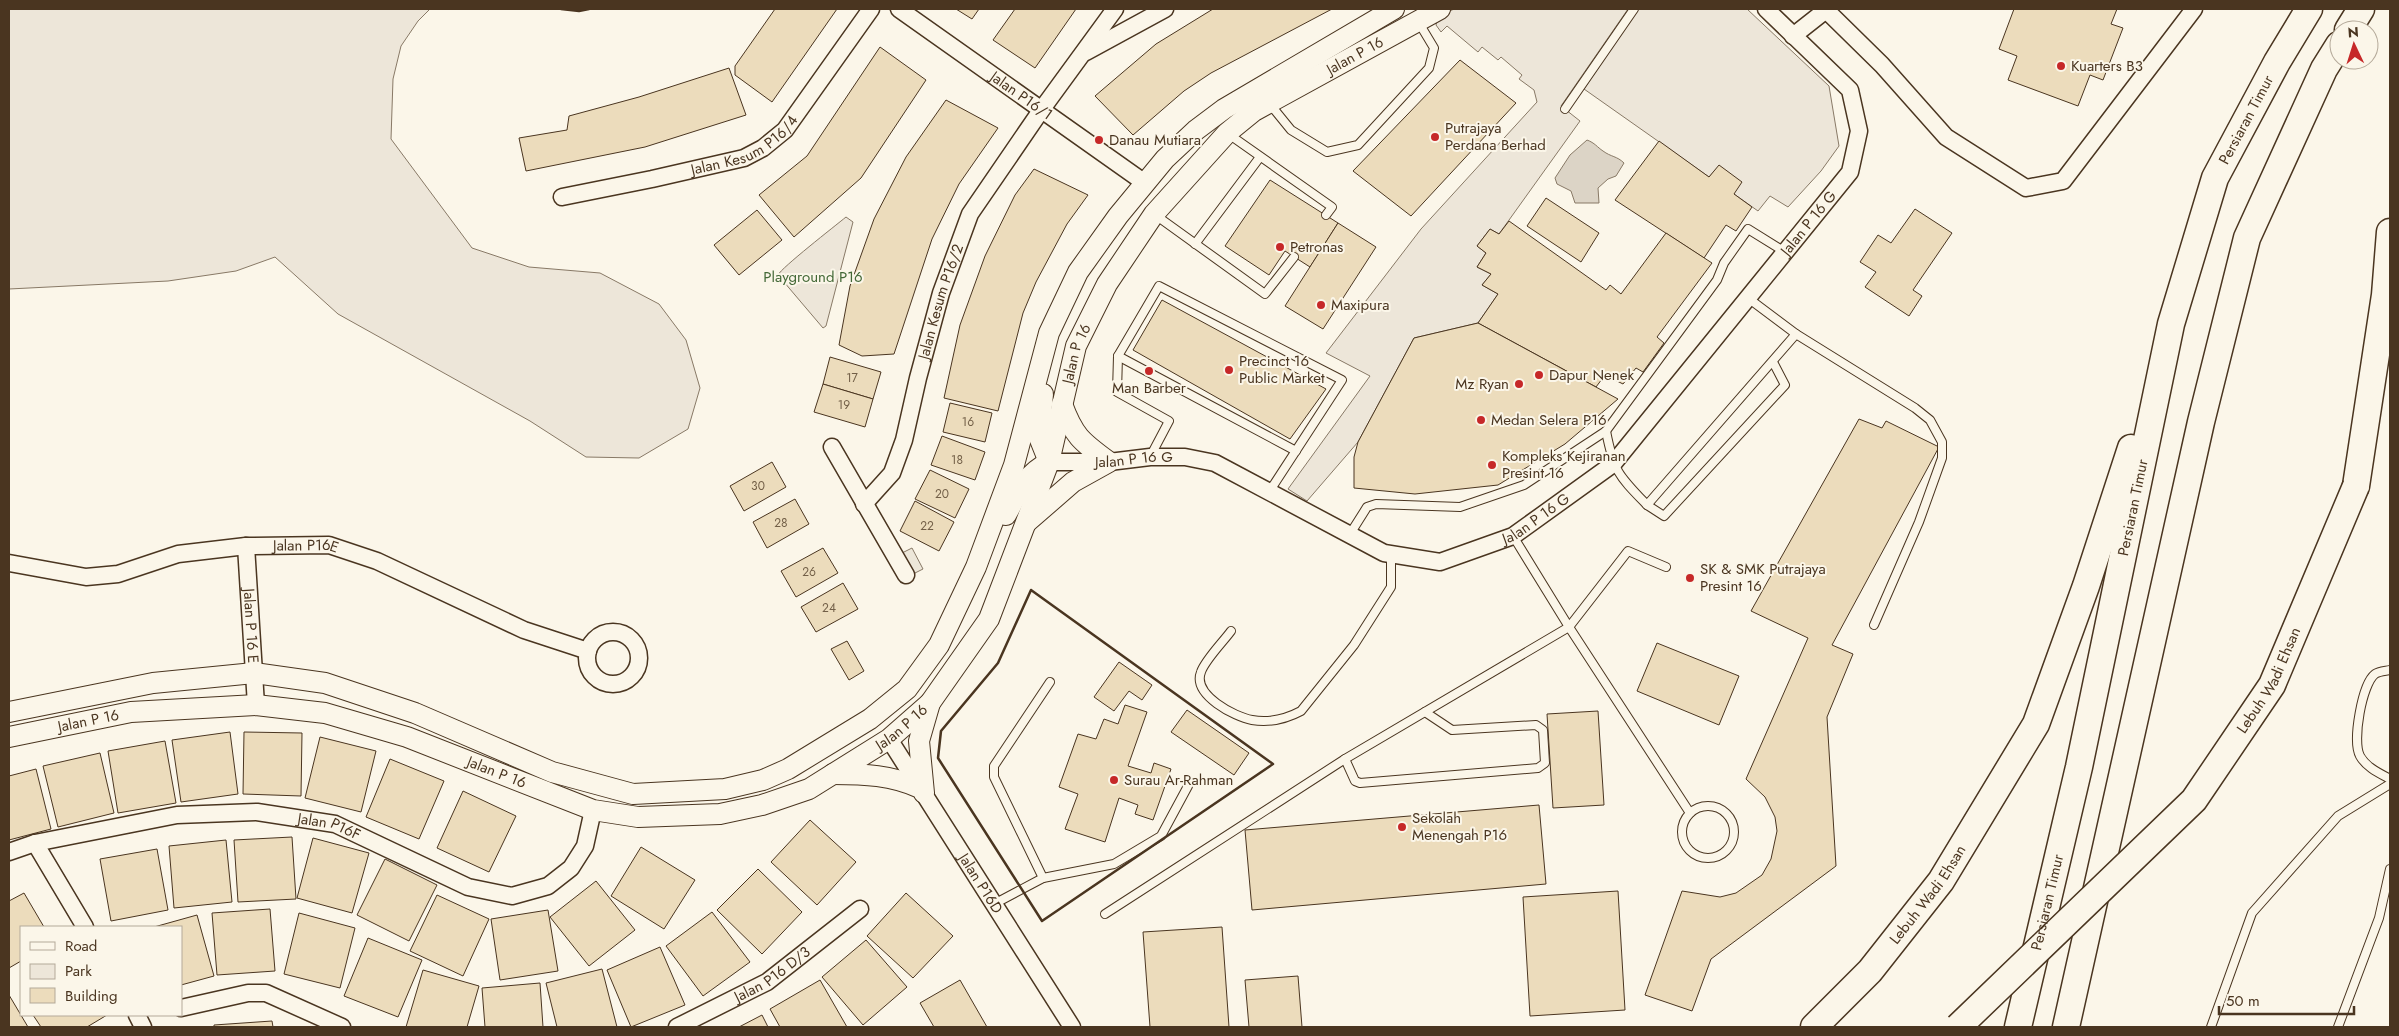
<svg xmlns="http://www.w3.org/2000/svg" width="2399" height="1036" viewBox="0 0 2399 1036" font-family="Jost,sans-serif">
  <style>
    .green { fill: #ede6d9; stroke: #887966 }
    .parking { fill: #ede7d9; stroke: #887966 }
    .water { fill: #dcd4c6; stroke: #887966 }
    .building { fill: #ecdcbc; stroke: #4a3520 }
    .lines { fill: none; stroke-linecap: round; stroke-linejoin: round }
    .service-casing { stroke: #4a3520; stroke-width: 10 }
    .minor-casing { stroke: #4a3520; stroke-width: 19 }
    .tertiary-casing { stroke: #4a3520; stroke-width: 22 }
    .primary-casing { stroke: #4a3520; stroke-width: 29 }
    .service { stroke: #fbf6e9; stroke-width: 8 }
    .minor { stroke: #fbf6e9; stroke-width: 16 }
    .tertiary { stroke: #fbf6e9; stroke-width: 20 }
    .primary { stroke: #fbf6e9; stroke-width: 26 }
    .primary-bridge-casing { stroke: #4a3520; stroke-width: 29; stroke-linecap: butt }
    .primary-bridge { stroke: #fbf6e9; stroke-width: 26 }
    .wall { stroke: #4a3520; stroke-width: 2.5 }
    .poi-dot { fill: #c62828; stroke: #fbf6e9; stroke-width: 2 }
    .labels { text-anchor: middle; dominant-baseline: central; stroke-width: 4; stroke-linejoin: round; paint-order: stroke }
    .number-label { font-size: 12px; fill: #725f47 }
    .street-label { font-size: 15px; fill: #4a3520; stroke: #fbf6e9 }
    .poi-label { font-size: 15px; fill: #4a3520; stroke: #fbf6e9; text-anchor: start }
    .park-label { font-size: 15px; fill: #436837; stroke: #fbf6e9 }
  </style>
  <rect width="100%" height="100%" fill="#fbf6e9"/>
  <g class="green">
    <path d="M9 9H430L418 21 401 46 393 79 391 139 472 248 529 267 600 273 659 304 686 340 700 388 688 429 639 458 586 457 530 421 338 314 275 257 236 271 168 281 9 289Z"/>
    <path d="M1454 9H1628L1561 106 1580 121 1499 234 1490 229 1477 246 1486 253 1477 267 1491 274 1482 285 1498 294 1478 323 1414 338 1358 442 1307 501 1288 489 1370 376 1326 353 1421 229 1537 102 1534 90 1519 79 1522 75 1501 57 1498 60 1482 47 1478 52 1447 26 1441 32 1436 25 1438 17Z"/>
    <path d="M1638 9H1747L1829 86 1839 146 1821 171 1788 207 1770 196 1758 211 1734 194 1719 166 1709 177 1584 89Z"/>
    <path d="M846 217 853 222 826 326 823 328 778 275C781 268 835 226 846 217Z"/>
  </g>
  <path class="parking" d="M912 548 923 569 913 574 902 553Z"/>
  <path class="water" d="M1587 140C1595 143 1597 147 1603 151 1611 157 1617 156 1624 163L1616 176 1608 179 1598 188 1599 203H1575L1571 191 1557 184 1555 178 1570 155Z"/>
  <g class="building">
    <path d="M775 9H837L772 102 735 75V66Z"/>
    <path d="M956 9H979L972 19Z"/>
    <path d="M1015 9H1076L1035 68 993 40Z"/>
    <path d="M1213 9H1332L1211 73 1184 91 1133 135 1095 96 1156 44Z"/>
    <path d="M2014 9H2117L2111 24 2123 28 2103 80 2090 75 2078 106 2008 80 2017 56 1999 49Z"/>
    <path d="M880 47 926 80 861 178 794 237 759 195 807 156Z"/>
    <path d="M1460 60 1516 103 1411 216 1353 171Z"/>
    <path d="M729 68 746 115 645 147 526 171 519 138 567 130 569 116 639 97Z"/>
    <path d="M946 100 998 128 959 184 932 239 894 354 862 356 839 345 850 286 874 219 906 157Z"/>
    <path d="M1659 141 1709 177 1719 165 1742 182 1734 194 1752 207 1736 231 1726 225 1704 258 1615 200Z"/>
    <path d="M1034 169 1088 195 1067 224 1036 282 1023 313 998 411 944 398 960 325 985 256 1015 195Z"/>
    <path d="M1270 180 1338 223 1310 267 1285 251 1269 275 1225 246Z"/>
    <path d="M1546 198 1599 233 1581 262 1527 226Z"/>
    <path d="M1915 209 1952 233 1913 290 1922 296 1909 316 1865 287 1876 272 1860 262 1878 235 1891 243Z"/>
    <path d="M757 210 782 240 739 275 714 245Z"/>
    <path d="M1509 221 1606 290 1610 285 1621 294 1666 233 1712 263 1657 337 1664 343 1643 372 1636 368 1623 384 1605 375 1596 387 1478 323 1498 294 1482 285 1491 274 1477 267 1486 253 1477 246 1490 229 1499 234Z"/>
    <path d="M1338 223 1376 247 1323 329 1285 306Z"/>
    <path d="M1162 300 1326 389 1290 439 1133 350Z"/>
    <path d="M1478 323 1618 399 1565 444 1498 485 1415 494 1354 488V457L1358 442 1414 338Z"/>
    <path d="M830 357 881 372 873 399 823 384Z"/>
    <path d="M823 384 873 399 865 427 814 412Z"/>
    <path d="M950 403 992 413 985 442 943 432Z"/>
    <path d="M1859 419 1882 428 1886 421 1939 447 1832 645 1853 654 1827 717 1836 866 1711 959 1692 1011 1645 995 1682 891 1720 897 1736 893 1762 875 1771 859 1777 831 1775 817 1765 797 1746 779 1808 638 1751 611Z"/>
    <path d="M942 436 985 452 975 480 931 465Z"/>
    <path d="M772 462 786 487 744 511 730 486Z"/>
    <path d="M930 470 969 489 955 518 915 499Z"/>
    <path d="M795 499 809 524 767 548 753 522Z"/>
    <path d="M915 501 954 522 939 551 900 531Z"/>
    <path d="M823 548 838 573 796 597 781 571Z"/>
    <path d="M843 583 858 609 816 632 801 607Z"/>
    <path d="M847 641 864 671 849 680 831 649Z"/>
    <path d="M1657 643 1739 676 1719 725 1637 691Z"/>
    <path d="M1119 662 1152 685 1142 700 1129 691 1114 711 1094 697Z"/>
    <path d="M1125 705 1147 712 1128 766 1151 773 1154 763 1171 769 1153 820 1135 814 1138 805 1119 798 1105 842 1065 829 1078 794 1059 787 1078 734 1096 739 1104 719 1118 724Z"/>
    <path d="M1187 710 1249 753 1234 775 1171 732Z"/>
    <path d="M1598 711 1604 805 1553 808 1547 714Z"/>
    <path d="M230 732 238 794 181 802 172 740Z"/>
    <path d="M244 732 302 733 301 796 243 794Z"/>
    <path d="M320 737 376 751 361 812 305 798Z"/>
    <path d="M165 741 176 803 118 813 108 751Z"/>
    <path d="M100 753 114 813 58 827 43 766Z"/>
    <path d="M390 759 444 781 419 839 366 817Z"/>
    <path d="M36 769 51 829 9 840V776Z"/>
    <path d="M463 791 516 816 489 872 437 848Z"/>
    <path d="M1539 805 1546 884 1252 910 1245 830Z"/>
    <path d="M810 820 856 862 817 905 771 862Z"/>
    <path d="M292 837 296 899 238 902 234 840Z"/>
    <path d="M313 838 369 853 352 913 297 898Z"/>
    <path d="M226 840 232 902 174 908 169 846Z"/>
    <path d="M641 847 695 880 664 929 611 896Z"/>
    <path d="M157 849 168 910 111 921 100 859Z"/>
    <path d="M385 859 437 885 409 941 357 915Z"/>
    <path d="M758 869 802 912 762 954 717 910Z"/>
    <path d="M596 881 635 930 589 966 550 917Z"/>
    <path d="M1618 891 1625 1010 1530 1016 1523 897Z"/>
    <path d="M24 893 44 927H21V961L9 968V901Z"/>
    <path d="M906 893 953 936 913 978 867 936Z"/>
    <path d="M437 895 489 919 463 976 410 951Z"/>
    <path d="M270 909 275 971 217 975 212 913Z"/>
    <path d="M548 910 558 971 500 980 491 919Z"/>
    <path d="M712 912 750 962 703 996 666 946Z"/>
    <path d="M299 913 355 928 340 988 284 974Z"/>
    <path d="M197 915 214 976 181 985V927H154Z"/>
    <path d="M1222 927 1229 1027H1150L1143 932Z"/>
    <path d="M368 938 422 960 398 1017 344 996Z"/>
    <path d="M866 940 907 987 863 1025 822 977Z"/>
    <path d="M660 947 685 1005 631 1027 607 970Z"/>
    <path d="M602 969 617 1027H557L546 983Z"/>
    <path d="M423 970 479 986 467 1027H406Z"/>
    <path d="M1298 976 1302 1027H1249L1245 980Z"/>
    <path d="M820 980 847 1027H780L770 1009Z"/>
    <path d="M960 980 987 1027H934L920 1003Z"/>
    <path d="M540 983 543 1027H485L482 988Z"/>
    <path d="M9 995 28 1027H9Z"/>
    <path d="M33 1015H107L87 1027H41Z"/>
    <path d="M762 1015 768 1027H739Z"/>
    <path d="M272 1021 273 1027H214V1025Z"/>
  </g>
  <g class="lines">
    <defs>
      <g id="service">
        <path d="M1269 103 1291 130 1327 152 1358 145 1429 68 1434 48 1419 23"/>
        <path d="M1565 109 1634 9"/>
        <path d="M1227 133 1332 207 1326 215"/>
        <path d="M1154 214 1265 294 1294 257"/>
        <path d="M1195 244 1260 157"/>
        <path d="M1796 334 1915 408 1930 420 1942 442V458L1919 522 1874 625"/>
        <path d="M1118 356 1296 451"/>
        <path d="M1606 431C1614 472 1618 475 1647 505L1796 334 1748 298"/>
        <path d="M1150 457 1169 421 1117 392 1118 356 1159 286 1342 380 1269 492"/>
        <path d="M1647 505 1664 516 1785 385 1773 362"/>
        <path d="M1350 534 1367 507 1376 504 1460 507 1524 485 1606 431 1717 280 1724 263 1748 229 1785 252"/>
        <path d="M1513 536 1569 627 1690 813"/>
        <path d="M1231 631C1223 642 1205 660 1201 672 1192 695 1235 717 1252 720 1270 723 1286 719 1301 711L1354 645 1391 587V554"/>
        <path d="M2390 670C2386 671 2379 671 2375 674 2362 684 2352 741 2360 756 2366 767 2379 773 2390 779"/>
        <path d="M1345 759 1355 781 1360 783 1538 768 1545 763 1543 730 1536 725 1452 730 1425 712"/>
        <circle cx="1708" cy="832" r="26"/>
        <path d="M1043 878 994 777V766L1050 682"/>
        <path d="M994 904 1043 878 1114 864 1161 836 1188 786"/>
        <path d="M1105 914 1345 759 1569 627 1628 551 1666 567"/>
        <path d="M2211 1027 2252 913 2338 816 2390 784"/>
        <path d="M2338 1027 2379 918 2390 869"/>
      </g>
      <g id="minor">
        <path id="s1" d="M899 9 1145 183"/>
        <path d="M1825 9 1882 65 1946 137 2026 188 2063 181 2194 9"/>
        <path d="M1793 36 1826 10"/>
        <path d="M1086 52 1165 9"/>
        <path id="s2" d="M562 197 652 179 744 158 763 148 785 130 871 9"/>
        <path d="M832 447 906 575"/>
        <path id="s3" d="M1049 462H1109L1150 457H1185L1215 463 1384 553 1440 562 1513 536 1613 464 1850 172 1859 131 1850 90 1766 9"/>
        <path id="s4" d="M864 504 892 473 904 440 918 378 941 293 970 214 1042 109 1115 9"/>
        <path id="s5" d="M246 546 256 705"/>
        <path id="s6" d="M9 563 86 577 118 574 178 554 246 546 329 545 377 561 524 630 588 651"/>
        <circle cx="613" cy="658" r="26"/>
        <path id="s7" d="M889 739 1072 1027"/>
        <path d="M35 843 85 927"/>
        <path id="s8" d="M9 852 35 843 177 815 257 812 335 824 468 887 512 896 548 886 571 868 585 846 593 810"/>
        <path d="M181 1008 248 993H266L342 1027"/>
        <path d="M137 1015 143 1027"/>
        <path id="s9" d="M677 1027 767 982 860 909"/>
      </g>
      <g id="tertiary">
        <path d="M1043 394 1039 437 1049 462"/>
        <path d="M1006 515C1017 495 1026 473 1048 463"/>
        <path d="M1027 522 1073 482 1109 462C1082 442 1074 437 1062 404"/>
        <path d="M9 712 153 683 254 673 325 683 415 713 552 772 633 794 725 789 763 780 788 769 870 719 907 689 939 645 976 567 1014 465 1049 333 1078 272 1118 216 1165 159 1196 130 1224 109 1394 9"/>
        <path id="s10" d="M9 737 131 712 256 705 325 713 407 737 593 810 638 817 720 814 762 805 809 789 889 739 930 703 989 619 1049 462 1076 346 1107 284 1154 214 1227 133 1254 111 1440 9"/>
        <path d="M833 774C864 774 892 775 920 788"/>
        <path d="M924 793 919 741 930 703"/>
      </g>
      <g id="primary">
        <path d="M2348 30 2361 9"/>
        <path d="M2356 486 2385 295 2390 232"/>
        <path id="s11" d="M1814 1027 1870 971 1941 881 2036 724 2086 586 2131 448"/>
        <path id="s12" d="M2018 1027 2079 767 2171 324 2215 178 2277 62 2309 9"/>
        <path d="M2066 1027 2201 422 2247 238 2324 69 2339 45"/>
      </g>
    </defs>
    <use href="#service" class="service-casing"/>
    <use href="#minor" class="minor-casing"/>
    <use href="#tertiary" class="tertiary-casing"/>
    <use href="#primary" class="primary-casing"/>
    <use href="#service" class="service"/>
    <use href="#minor" class="minor"/>
    <use href="#tertiary" class="tertiary"/>
    <use href="#primary" class="primary"/>
    <defs>
      <g id="primary-bridge">
        <path id="s13" d="M1958 1027 2194 800 2272 685 2356 486"/>
      </g>
    </defs>
    <use href="#primary-bridge" class="primary-bridge-casing"/>
    <use href="#primary-bridge" class="primary-bridge"/>
    <g class="wall">
      <path d="M561 9 579 11 589 9"/>
      <path d="M1031 590 1273 764 1042 921 938 758 941 731 998 663Z"/>
    </g>
  </g>
  <g class="poi-dot">
    <circle cx="2061" cy="66" r="5"/>
    <circle cx="1435" cy="137" r="5"/>
    <circle cx="1099" cy="140" r="5"/>
    <circle cx="1280" cy="247" r="5"/>
    <circle cx="1321" cy="305" r="5"/>
    <circle cx="1229" cy="370" r="5"/>
    <circle cx="1149" cy="371" r="5"/>
    <circle cx="1539" cy="375" r="5"/>
    <circle cx="1519" cy="384" r="5"/>
    <circle cx="1481" cy="420" r="5"/>
    <circle cx="1492" cy="465" r="5"/>
    <circle cx="1690" cy="578" r="5"/>
    <circle cx="1114" cy="780" r="5"/>
    <circle cx="1402" cy="827" r="5"/>
  </g>
  <g class="labels">
    <g class="number-label">
      <text x="852" y="378">17</text>
      <text x="844" y="405">19</text>
      <text x="968" y="422">16</text>
      <text x="957" y="460">18</text>
      <text x="758" y="486">30</text>
      <text x="942" y="494">20</text>
      <text x="781" y="523">28</text>
      <text x="927" y="526">22</text>
      <text x="809" y="572">26</text>
      <text x="829" y="608">24</text>
    </g>
    <g class="street-label">
      <text stroke="none"><textPath href="#s10" startOffset="1776">Jalan P 16</textPath></text>
      <text stroke="none"><textPath href="#s1" startOffset="150">Jalan P16/1</textPath></text>
      <text stroke="none"><textPath href="#s12" startOffset="938">Persiaran Timur</textPath></text>
      <text stroke="none"><textPath href="#s2" startOffset="192">Jalan Kesum P16/4</textPath></text>
      <text stroke="none"><textPath href="#s3" startOffset="926">Jalan P 16 G</textPath></text>
      <text stroke="none"><textPath href="#s4" startOffset="220">Jalan Kesum P16/2</textPath></text>
      <text stroke="none"><textPath href="#s10" startOffset="1356">Jalan P 16</textPath></text>
      <text stroke="none"><textPath href="#s3" startOffset="85">Jalan P 16 G</textPath></text>
      <text stroke="none"><textPath href="#s12" startOffset="532">Persiaran Timur</textPath></text>
      <text stroke="none"><textPath href="#s3" startOffset="521">Jalan P 16 G</textPath></text>
      <text stroke="none"><textPath href="#s6" startOffset="302">Jalan P16E</textPath></text>
      <text stroke="none"><textPath href="#s5" startOffset="80">Jalan P 16 E</textPath></text>
      <text stroke="none"><textPath href="#s13" startOffset="469">Lebuh Wadi Ehsan</textPath></text>
      <text stroke="none"><textPath href="#s10" startOffset="81">Jalan P 16</textPath></text>
      <text stroke="none"><textPath href="#s10" startOffset="936">Jalan P 16</textPath></text>
      <text stroke="none"><textPath href="#s10" startOffset="501">Jalan P 16</textPath></text>
      <text stroke="none"><textPath href="#s8" startOffset="326">Jalan P16F</textPath></text>
      <text stroke="none"><textPath href="#s7" startOffset="171">Jalan P16D</textPath></text>
      <text stroke="none"><textPath href="#s11" startOffset="175">Lebuh Wadi Ehsan</textPath></text>
      <text stroke="none"><textPath href="#s12" startOffset="128">Persiaran Timur</textPath></text>
      <text stroke="none"><textPath href="#s9" startOffset="109">Jalan P16 D/3</textPath></text>
    </g>
    <g class="poi-label">
      <text x="2071" y="66">Kuarters B3</text>
      <text x="1445" y="128">Putrajaya<tspan x="1445" dy="17">Perdana Berhad</tspan></text>
      <text x="1109" y="140">Danau Mutiara</text>
      <text x="1290" y="247">Petronas</text>
      <text x="1331" y="305">Maxipura</text>
      <text x="1239" y="361">Precinct 16<tspan x="1239" dy="17">Public Market</tspan></text>
      <text x="1549" y="375">Dapur Nenek</text>
      <text x="1509" y="384" text-anchor="end">Mz Ryan</text>
      <text x="1149" y="388" text-anchor="middle">Man Barber</text>
      <text x="1491" y="420">Medan Selera P16</text>
      <text x="1502" y="456">Kompleks Kejiranan<tspan x="1502" dy="17">Presint 16</tspan></text>
      <text x="1700" y="569">SK &amp; SMK Putrajaya<tspan x="1700" dy="17">Presint 16</tspan></text>
      <text x="1124" y="780">Surau Ar-Rahman</text>
      <text x="1412" y="818">Sekolah<tspan x="1412" dy="17">Menengah P16</tspan></text>
    </g>
    <g class="park-label">
      <text x="813" y="277">Playground P16</text>
    </g>
  </g>
  <rect width="2399" height="1036" fill="none" stroke="#4a3520" stroke-width="20"/>
  <rect x="20" y="926" width="162" height="90" fill="#fbf6e9" stroke="#b4a999"/>
  <rect x="30" y="942" width="25" height="8" fill="#fbf6e9" stroke="#b4a999"/>
  <text x="65" y="951" font-size="15" fill="#4a3520">Road</text>
  <rect x="30" y="964" width="25" height="15" fill="#ede6d9" stroke="#b4a999"/>
  <text x="65" y="976" font-size="15" fill="#4a3520">Park</text>
  <rect x="30" y="988" width="25" height="15" fill="#ecdcbc" stroke="#b4a999"/>
  <text x="65" y="1001" font-size="15" fill="#4a3520">Building</text>
  <g transform="translate(2354 45) rotate(356)"><circle r="24" fill="#fbf6e9" stroke="#b4a999"/>
  <path d="M0-4L9 19L0 12L-9 19Z" fill="#c62828"/>
  <text y="-8" font-size="14" font-weight="bold" text-anchor="middle" fill="#4a3520">N</text>
  </g>
  <path d="M2219 1006v8h135v-8" fill="none" stroke="#4a3520" stroke-width="2.5"/>
  <text x="2226" y="1006" font-size="15" fill="#4a3520" stroke="#fbf6e9" stroke-width="4" paint-order="stroke">50 m</text>
</svg>
